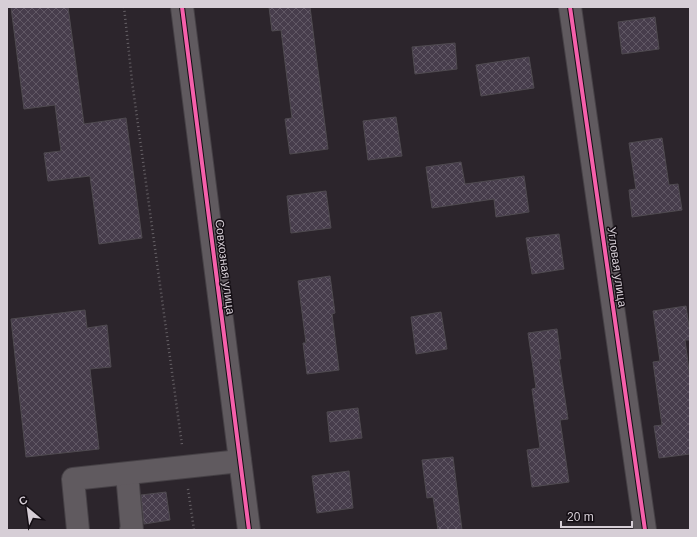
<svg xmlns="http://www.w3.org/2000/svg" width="697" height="537" viewBox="0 0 697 537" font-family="Helvetica,sans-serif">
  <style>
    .building { fill: url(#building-cross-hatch); stroke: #4f4a50 }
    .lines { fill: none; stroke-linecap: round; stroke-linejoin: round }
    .minor-casing { stroke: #464146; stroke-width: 24 }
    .path { stroke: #666166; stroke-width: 2.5; stroke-dasharray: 1 3; stroke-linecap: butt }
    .minor { stroke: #605a5f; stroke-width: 22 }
    .cycleway-casing { stroke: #140e14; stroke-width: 6 }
    .cycleway { stroke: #f560ab; stroke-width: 4 }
    .labels { text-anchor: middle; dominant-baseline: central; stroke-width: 3; stroke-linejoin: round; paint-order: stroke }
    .street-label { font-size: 12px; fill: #d6ced6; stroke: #140e14 }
  </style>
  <defs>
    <pattern id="building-cross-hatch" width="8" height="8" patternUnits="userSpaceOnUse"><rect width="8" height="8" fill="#473d4c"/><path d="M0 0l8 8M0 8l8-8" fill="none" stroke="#615865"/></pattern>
  </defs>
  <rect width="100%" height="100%" fill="#2c252c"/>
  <g class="building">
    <path d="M11 7H68L84 124 126 118 142 238 99 244 90 176 48 181 44 153 61 151 55 105 24 109Z"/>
    <path d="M269 7H310L328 149 290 154 285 119 292 118 281 30 272 31Z"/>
    <path d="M655 17 659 49 622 54 618 22Z"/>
    <path d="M455 43 457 69 415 74 412 47Z"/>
    <path d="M529 57 534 88 481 96 476 65Z"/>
    <path d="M396 117 402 156 368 160 363 121Z"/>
    <path d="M662 138 669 185 678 184 682 210 632 217 629 190 636 189 629 143Z"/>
    <path d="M461 162 465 184 524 176 529 212 496 217 494 199 432 208 426 167Z"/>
    <path d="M326 191 331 228 291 233 287 196Z"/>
    <path d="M559 234 564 269 532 274 526 238Z"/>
    <path d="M330 276 335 313 332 314 339 370 307 374 303 343H306L298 281Z"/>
    <path d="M686 306 690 334V340H685L690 378V454L659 458 654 426 662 425 653 362 660 361 653 311Z"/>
    <path d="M85 310 87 328 107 325 111 367 90 369 99 449 26 457 11 319Z"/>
    <path d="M441 312 447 349 416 354 411 317Z"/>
    <path d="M557 329 561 359H559L568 419 560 420 569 482 532 487 527 450 540 448 532 389 536 388 528 333Z"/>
    <path d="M358 408 362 438 330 442 327 412Z"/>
    <path d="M453 457 462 530H438L433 497 427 498 422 460Z"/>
    <path d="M349 471 353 508 317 513 312 476Z"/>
    <path d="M166 492 170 520 144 524 141 495Z"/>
  </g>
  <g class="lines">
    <defs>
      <g id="minor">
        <path d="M182 7 249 530"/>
        <path d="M570 7 645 530"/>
        <path d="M127 474 132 530H131"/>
        <path d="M78 530 73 479 240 461"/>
      </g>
    </defs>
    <use href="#minor" class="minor-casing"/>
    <g class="path">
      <path d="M124 7 132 81 182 445"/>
      <path d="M188 489 194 530"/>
    </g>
    <use href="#minor" class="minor"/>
    <defs>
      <g id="cycleway">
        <path d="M182 7 249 530"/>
        <path d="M570 7 645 530"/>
      </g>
    </defs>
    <use href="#cycleway" class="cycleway-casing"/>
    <use href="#cycleway" class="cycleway"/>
  </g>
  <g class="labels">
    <g class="street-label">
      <text transform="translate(225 267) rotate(83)">Совхозная улица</text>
      <text transform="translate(617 267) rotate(82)">Угловая улица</text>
    </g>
  </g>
  <rect width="697" height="537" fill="none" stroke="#d6ced6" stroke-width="16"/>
  <g transform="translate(28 509) rotate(331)" stroke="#140e14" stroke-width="3" paint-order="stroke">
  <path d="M0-3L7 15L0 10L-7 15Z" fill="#d6ced6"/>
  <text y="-6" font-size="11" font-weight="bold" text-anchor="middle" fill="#d6ced6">С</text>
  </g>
  <path d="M561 521v6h71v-6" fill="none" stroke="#d6ced6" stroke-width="2"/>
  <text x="567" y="521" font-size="12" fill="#d6ced6" stroke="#140e14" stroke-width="3" paint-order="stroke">20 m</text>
</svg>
